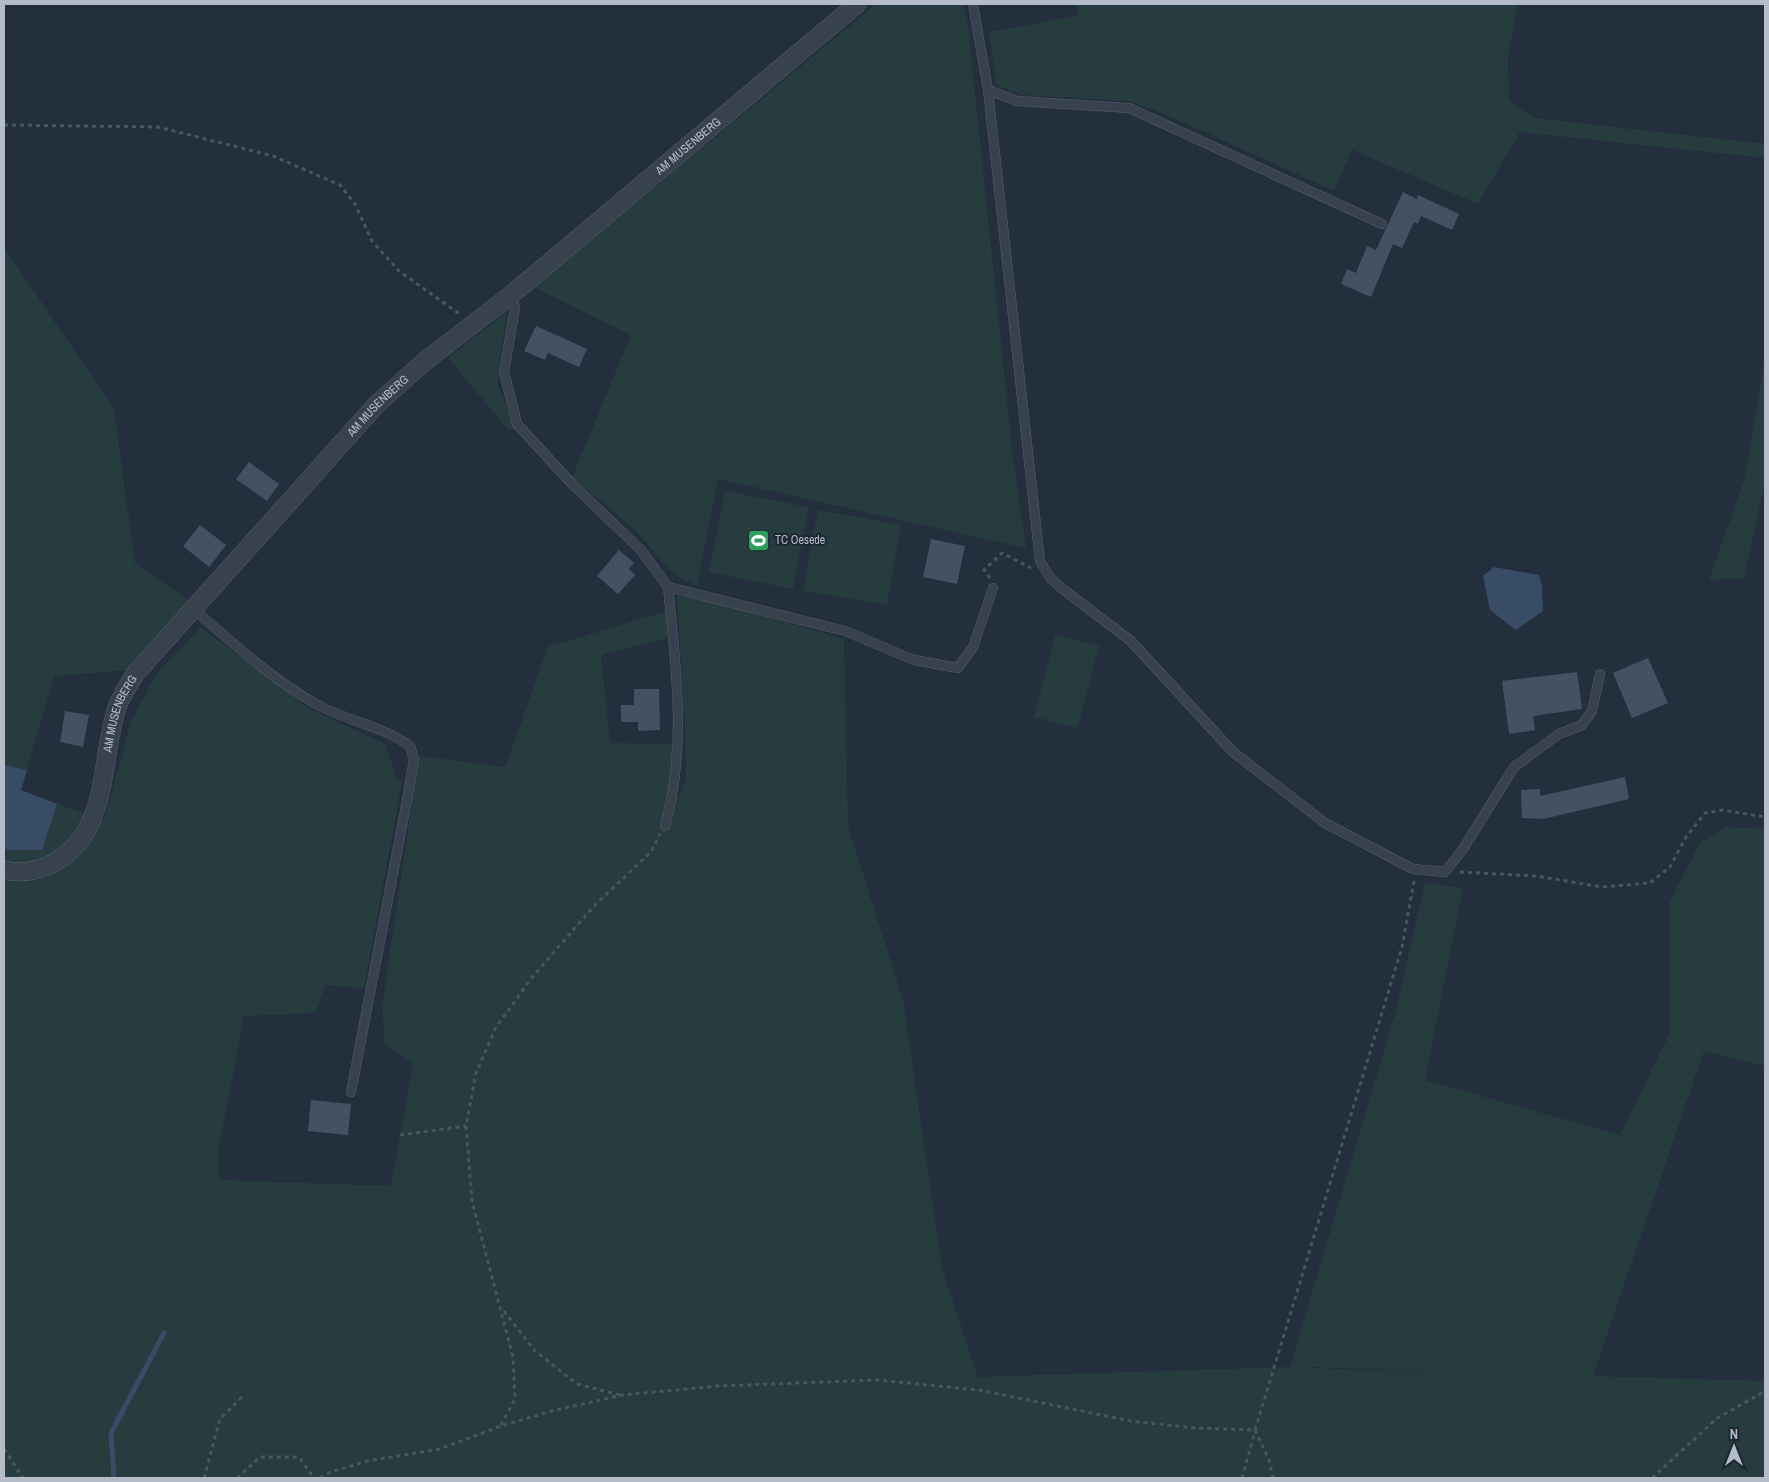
<svg xmlns="http://www.w3.org/2000/svg" width="1769" height="1482" viewBox="0 0 1769 1482" font-family="'Archivo Narrow',sans-serif">
  <style>
    .green { fill: #263c3f; fill-rule: evenodd }
    .water { fill: #394c67 }
    .lines { fill: none; stroke-linecap: round; stroke-linejoin: round }
    .stream { stroke: #394c67; stroke-width: 5 }
    .building { fill: #455162 }
    .lane-casing { stroke: #565f6c; stroke-width: 10 }
    .street-casing { stroke: #565f6c; stroke-width: 19 }
    .path { stroke: #44595c; stroke-width: 3; stroke-dasharray: 4 4; stroke-linecap: butt }
    .lane { stroke: #38414e; stroke-width: 9 }
    .street { stroke: #38414e; stroke-width: 18 }
    .labels { text-anchor: middle; dominant-baseline: central; stroke-width: 4; stroke-linejoin: round; paint-order: stroke }
    .street-label { font-size: 12px; fill: #b4bcc9; stroke: #1d2633 }
    .poi-label { font-size: 12px; fill: #b4bcc9; stroke: #1d2633; text-anchor: start }
  </style>
  <rect width="100%" height="100%" fill="#242f3e"/>
  <g class="green">
    <path d="M876 4H964L969 35 1013 458 1026 548 718 479 697 585C664 575 657 551 634 530 614 511 593 495 572 477L631 335 534 287Z"/>
    <path d="M1077 4H1518L1508 55 1509 101 1534 118 1765 144V158L1520 132 1478 204 1352 150 1334 191 1160 112 1127 101 1021 95 996 85 989 32 1077 16Z"/>
    <path d="M4 247 114 409 135 563 191 602 131 670 54 676 21 790 104 821 131 722 156 674 201 627 308 708 385 744 397 779 402 782 364 988 325 985 316 1013 244 1016 219 1148V1180L391 1186 413 1065 385 1044 382 1006 419 756 505 767 548 647 667 611V638L601 655 610 743 673 744 669 794 680 796 686 777 685 729 677 595 733 607 844 639 848 826 903 1000 942 1268 978 1377 1290 1367 1396 1010 1425 883 1463 888 1425 1080 1620 1135 1669 1034 1670 901 1700 843 1726 827 1765 829V1066L1704 1051 1593 1376 1765 1381V1478H4ZM1309 1368V1367L1512 1374Z"/>
    <path d="M507 312 497 382 515 429 508 430 448 358Z"/>
    <path d="M1765 356V483L1744 578 1709 580 1745 477Z"/>
    <path d="M725 491 809 507 793 589 709 572Z"/>
    <path d="M818 510 901 525 887 605 803 591Z"/>
    <path d="M1055 635 1099 646 1078 728 1034 717Z"/>
  </g>
  <g class="water">
    <path d="M1494 567 1539 575 1542 586 1543 611 1516 630 1490 610 1483 576Z"/>
    <path d="M4 765 27 770 21 790 57 804 42 850H8L4 847Z"/>
  </g>
  <g class="lines">
    <path class="stream" d="M114 1478 111 1433 164 1333"/>
  </g>
  <g class="building">
    <path d="M1403 192 1417 199 1418 195 1459 214 1452 230 1421 216 1418 224 1414 222 1402 248 1393 244 1371 297 1341 284 1347 269 1356 273 1367 246 1376 250Z"/>
    <path d="M536 326 587 349 579 367 548 353 545 360 524 351Z"/>
    <path d="M249 462 279 484 267 501 236 479Z"/>
    <path d="M200 525 226 545 209 567 183 546Z"/>
    <path d="M931 539 965 546 957 584 923 577Z"/>
    <path d="M619 550 634 563 629 569 635 575 618 594 597 576Z"/>
    <path d="M1648 658 1668 703 1632 718 1613 673Z"/>
    <path d="M1577 672 1582 709 1533 716 1535 730 1509 734 1502 681Z"/>
    <path d="M634 689H659L660 730 638 731V722H621V705H634Z"/>
    <path d="M65 711 89 715 83 747 60 742Z"/>
    <path d="M1625 777 1629 799 1543 819 1522 818 1521 790 1540 789V796Z"/>
    <path d="M311 1100 351 1104 348 1135 308 1131Z"/>
  </g>
  <g class="lines">
    <defs>
      <g id="lane">
        <path d="M973 4 988 90 1040 561 1051 579 1064 590 1131 641 1233 752 1325 823 1413 869 1445 872 1463 849 1514 767 1559 734 1582 725 1592 711 1600 674"/>
        <path d="M988 90 1017 101 1129 108 1382 224"/>
        <path d="M511 295 515 308 504 372 517 424 573 485 641 550 668 587 845 631 914 660 958 668 973 647 993 588"/>
        <path d="M192 608C231 641 271 679 316 704 347 721 382 726 410 746L414 759 408 795 351 1092"/>
        <path d="M665 826C687 748 676 666 668 587"/>
      </g>
      <g id="street">
        <path id="s1" d="M4 870C22 874 39 871 55 862 109 831 100 764 116 711 119 698 129 685 135 674L377 404 424 362 511 295 857 4"/>
      </g>
    </defs>
    <use href="#lane" class="lane-casing"/>
    <use href="#street" class="street-casing"/>
    <g class="path">
      <path d="M4 125 158 127 273 156 340 185 355 204 372 241 399 271 461 315"/>
      <path d="M990 578 984 570 1002 553 1031 568"/>
      <path d="M1460 872 1536 876 1602 887 1650 883 1670 867 1686 837 1705 813 1722 810 1765 817"/>
      <path d="M400 1135 466 1126"/>
      <path d="M504 1311 535 1351 577 1384 620 1395"/>
      <path d="M501 1425 515 1399 513 1357 472 1201 466 1126 476 1073 496 1027 534 975 596 904 651 852 660 834"/>
      <path d="M1255 1430 1269 1460 1273 1478"/>
      <path d="M4 1449 23 1478"/>
      <path d="M204 1478 220 1419 242 1397"/>
      <path d="M237 1478 260 1457H299L314 1478"/>
      <path d="M320 1478 331 1472 368 1461 440 1449 501 1426 552 1411 622 1395 719 1386 877 1380 979 1390 1131 1421 1195 1428 1255 1430 1402 947 1414 881"/>
      <path d="M1242 1478 1255 1431"/>
      <path d="M1652 1478 1716 1419 1765 1391"/>
    </g>
    <use href="#lane" class="lane"/>
    <use href="#street" class="street"/>
  </g>
  <defs>
    <symbol id="stadium-square" viewBox="-11 -11 22 22"><rect x="-9" y="-9" width="18" height="18" rx="4" fill="#2e9e5b" stroke="#1d2633"/><path d="M0-5a6.5 5 0 1 0 0 10a6.5 5 0 1 0 0-10ZM-3.5-1.8h7v3.6h-7Z" fill="#fff"/></symbol>
  </defs>
  <g fill-rule="evenodd">
    <use href="#stadium-square" x="746" y="528" width="25" height="25"/>
  </g>
  <g class="labels">
    <g class="street-label">
      <text stroke="none"><textPath href="#s1" startOffset="1030">AM MUSENBERG</textPath></text>
      <text stroke="none"><textPath href="#s1" startOffset="625">AM MUSENBERG</textPath></text>
      <text stroke="none"><textPath href="#s1" startOffset="220">AM MUSENBERG</textPath></text>
    </g>
    <g class="poi-label">
      <text x="775" y="540">TC Oesede</text>
    </g>
  </g>
  <rect width="1769" height="1482" fill="none" stroke="#b4bcc9" stroke-width="10"/>
  <g transform="translate(1734 1447)" stroke="#1d2633" stroke-width="4" paint-order="stroke">
  <path d="M0-4L9 19L0 12L-9 19Z" fill="#b4bcc9"/>
  <text y="-8" font-size="14" font-weight="bold" text-anchor="middle" fill="#b4bcc9">N</text>
  </g>
</svg>
